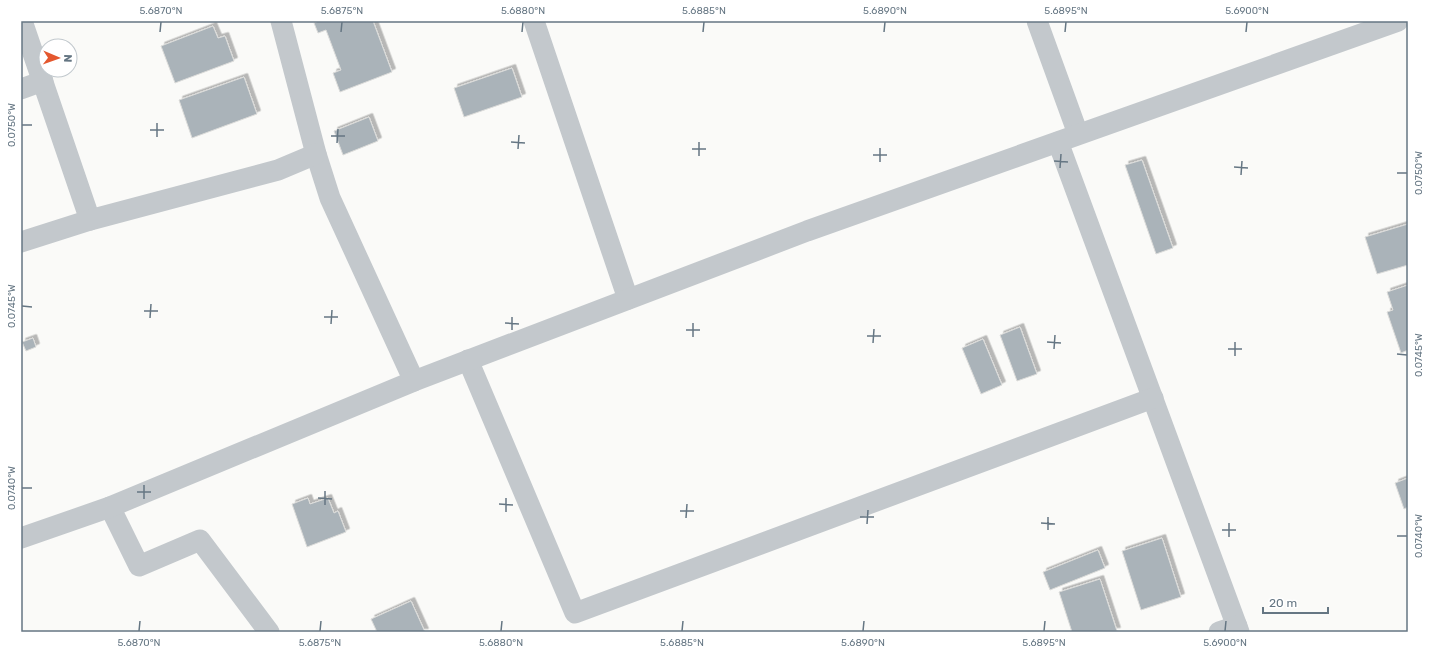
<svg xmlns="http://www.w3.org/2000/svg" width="1429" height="653" viewBox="0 0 1429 653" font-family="Rubik,sans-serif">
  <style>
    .building { fill: #aab3b9; stroke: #dcdcda; filter: url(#shadow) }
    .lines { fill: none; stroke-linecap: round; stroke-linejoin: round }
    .minor { stroke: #c3c8cc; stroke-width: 21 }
    .ticks { fill: none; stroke: #657683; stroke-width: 1.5 }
    .neatline { fill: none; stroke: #657683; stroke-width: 1.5 }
    .ticks-label { font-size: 10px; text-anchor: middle; fill: #657683 }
  </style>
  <defs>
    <filter id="shadow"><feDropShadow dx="3.5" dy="-3.5" stdDeviation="0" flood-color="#0004"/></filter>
  </defs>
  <rect width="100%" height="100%" fill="#fafaf8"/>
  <g class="building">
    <path d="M319 21H373L392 72 340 92 333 73 341 70 326 30 318 33 314 23Z"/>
    <path d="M213 26 218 38 225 36 234 61 175 83 161 46Z"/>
    <path d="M512 68 522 97 464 117 454 88Z"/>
    <path d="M244 77 257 114 192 138 179 100Z"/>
    <path d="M369 117 378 141 343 155 334 131Z"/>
    <path d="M1142 160 1173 248 1156 254 1125 165Z"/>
    <path d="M1408 224V265L1377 274 1365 237Z"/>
    <path d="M1408 285V350L1401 353 1387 312 1393 310 1387 292Z"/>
    <path d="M1020 327 1037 374 1017 381 1000 335Z"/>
    <path d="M33 338 36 347 26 351 22 342Z"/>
    <path d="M983 339 1002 385 981 394 962 348Z"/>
    <path d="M1408 478V507L1404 509 1395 483Z"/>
    <path d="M308 498 310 504 328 498 334 513 338 511 346 532 307 547 292 504Z"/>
    <path d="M1162 538 1181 597 1141 610 1122 551Z"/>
    <path d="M1098 550 1105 568 1050 590 1043 572Z"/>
    <path d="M1100 579 1117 631 1072 632 1059 592Z"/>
    <path d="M411 601 425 632H377L371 619Z"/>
  </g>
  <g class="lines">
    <g class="minor">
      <path d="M22 21 90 220"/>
      <path d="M281 21 316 154 330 198 414 381"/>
      <path d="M534 21 628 299"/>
      <path d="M1037 21 1078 134"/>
      <path d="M21 89 43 81"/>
      <path d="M1058 142 1239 632"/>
      <path d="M21 242 90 220 278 170 316 154"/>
      <path d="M468 360 575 613 1153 398"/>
      <path d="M110 507 139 566 200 540 269 632"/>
      <path d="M21 538 110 507 414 381 807 231 1398 21"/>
      <path d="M1219 632 1237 626"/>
    </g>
  </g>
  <path class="ticks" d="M160 32 161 22M341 32 342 22M522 32 523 22M703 32 704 22M884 32 885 22M1065 32 1066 22M1246 32 1247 22M22 125H32M150 130H164M331 136H345M157 137V123M511 142 525 143M337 143 338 129M518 149 519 135M692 149H706M873 155H887M699 156V142M1054 161 1068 162M880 162V148M1234 167 1248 168M1060 168 1061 154M1397 173H1407M1241 175 1242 161M22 306 32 307M144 311H158M324 317H338M150 318 151 304M505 323 519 324M331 324 332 310M512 330V317M686 330H700M867 336H881M693 337V323M1047 342 1061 343M873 343 874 329M1054 349 1055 335M1228 349H1242M1397 354 1407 355M1235 356V342M22 488H32M137 492H151M318 498 332 499M144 499V485M499 504 513 505M325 505V491M680 511H694M506 512V498M860 517H874M686 518 687 504M1041 523 1055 524M867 524 868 510M1048 530V517M1222 530H1236M1397 536H1407M1229 537V523M139 631 140 621M320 631 321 621M501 631 502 621M682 631 683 621M863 631 864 621M1044 631 1045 621M1225 631 1226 621"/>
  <rect width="1429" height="653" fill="none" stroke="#ffffff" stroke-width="44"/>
  <g transform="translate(58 58) rotate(92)"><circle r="19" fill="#ffffff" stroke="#c1c8cd"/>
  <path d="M0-3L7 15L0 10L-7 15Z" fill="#e4572e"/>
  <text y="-6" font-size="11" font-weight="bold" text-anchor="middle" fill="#657683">N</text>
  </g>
  <path d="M1263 607v6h65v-6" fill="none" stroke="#657683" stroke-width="2"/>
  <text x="1269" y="607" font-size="12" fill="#657683" stroke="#ffffff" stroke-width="3" paint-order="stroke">20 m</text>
  <rect x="22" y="22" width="1385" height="609" class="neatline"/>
  <g class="ticks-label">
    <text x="161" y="14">5.6870°N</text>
    <text x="342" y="14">5.6875°N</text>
    <text x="523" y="14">5.6880°N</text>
    <text x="704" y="14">5.6885°N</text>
    <text x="885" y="14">5.6890°N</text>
    <text x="1066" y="14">5.6895°N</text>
    <text x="1247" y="14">5.6900°N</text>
    <text transform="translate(11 125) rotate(-90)" y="4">0.0750°W</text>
    <text transform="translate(1418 173) rotate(-90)" y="4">0.0750°W</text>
    <text transform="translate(11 306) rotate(-90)" y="4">0.0745°W</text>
    <text transform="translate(1418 355) rotate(-90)" y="4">0.0745°W</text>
    <text transform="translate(11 488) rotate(-90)" y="4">0.0740°W</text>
    <text transform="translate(1418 536) rotate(-90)" y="4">0.0740°W</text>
    <text x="139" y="646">5.6870°N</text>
    <text x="320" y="646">5.6875°N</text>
    <text x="501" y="646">5.6880°N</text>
    <text x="682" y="646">5.6885°N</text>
    <text x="863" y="646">5.6890°N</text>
    <text x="1044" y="646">5.6895°N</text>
    <text x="1225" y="646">5.6900°N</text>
  </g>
</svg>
